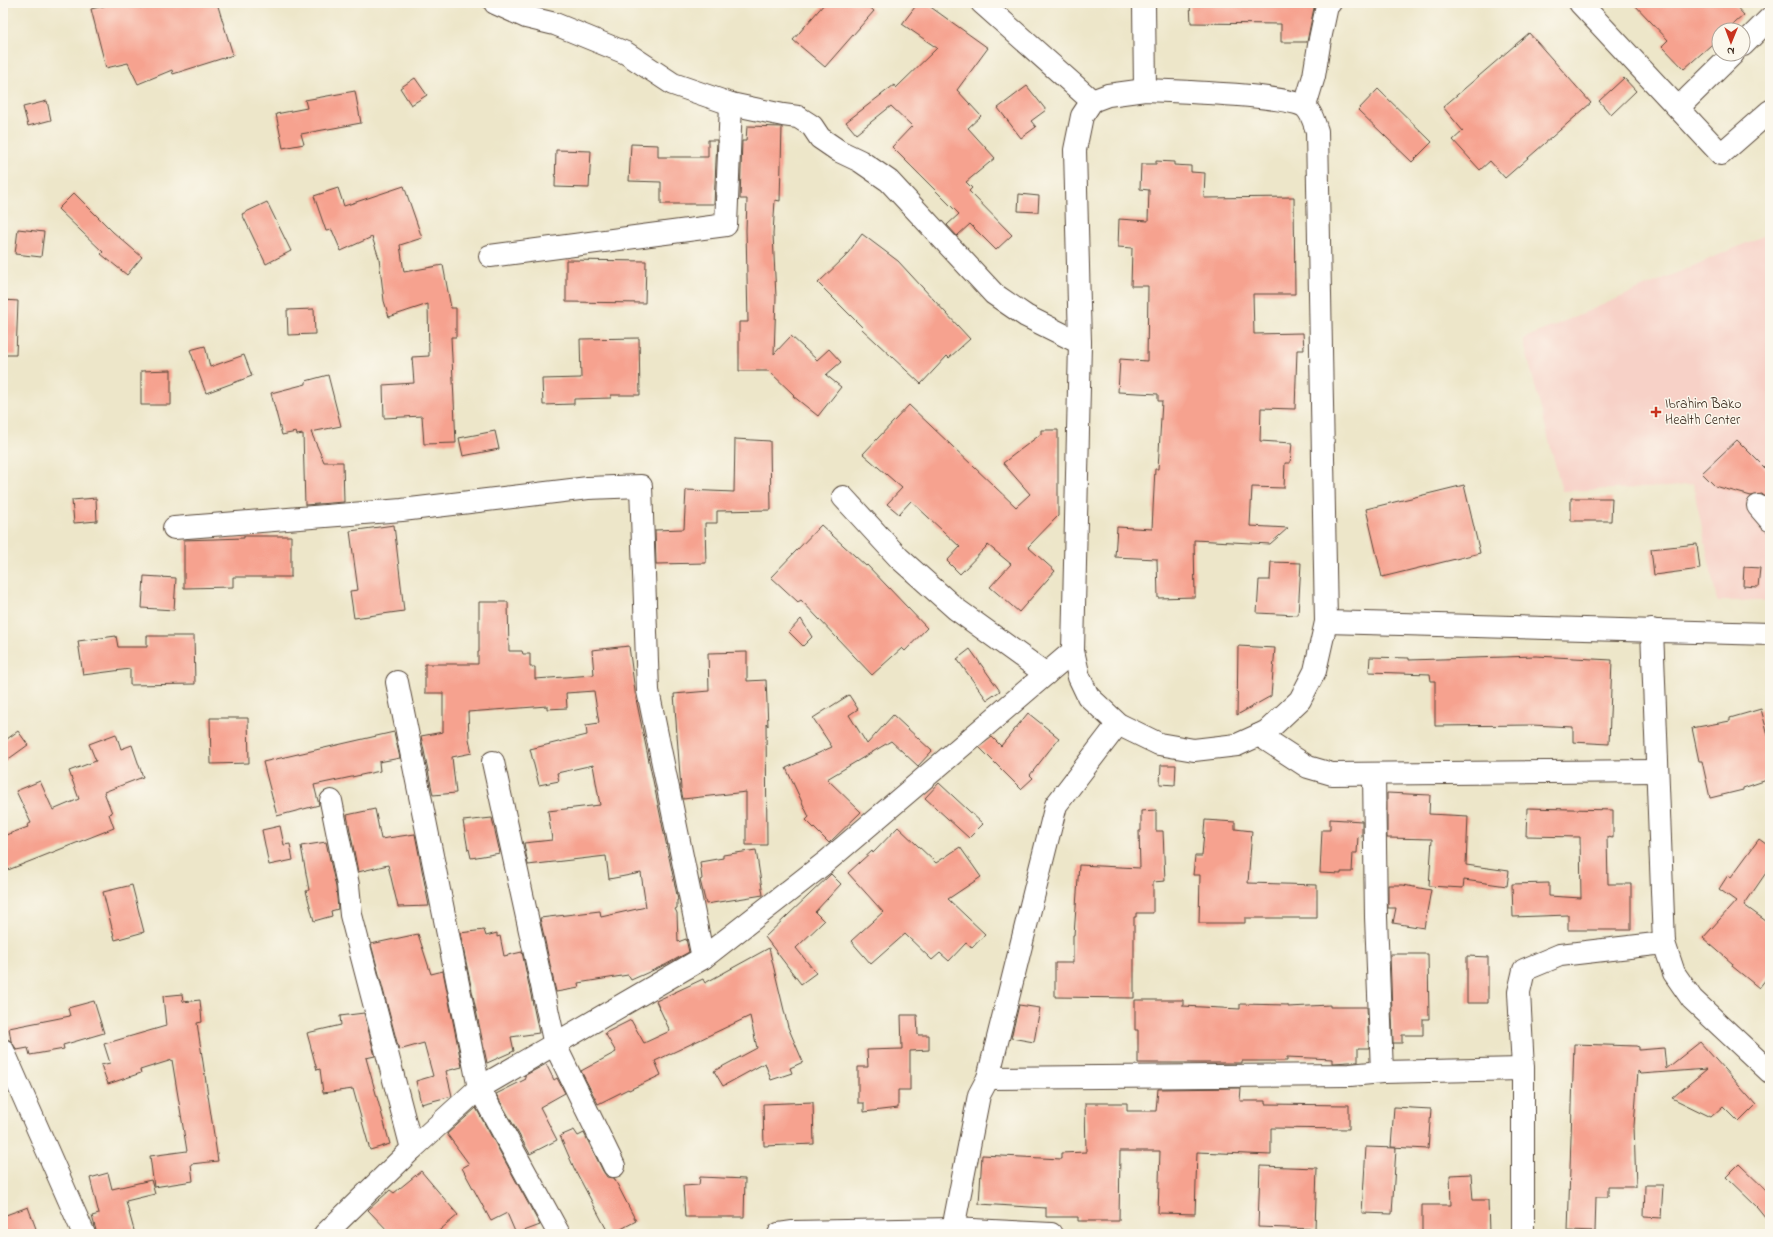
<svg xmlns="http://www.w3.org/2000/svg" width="1773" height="1237" viewBox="0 0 1773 1237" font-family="'Indie Flower',sans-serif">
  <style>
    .built { fill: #f7d1c7 }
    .building { fill: #f6a28f }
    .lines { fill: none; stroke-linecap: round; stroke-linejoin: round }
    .minor-casing { stroke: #564638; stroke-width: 24 }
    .minor { stroke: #fff; stroke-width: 22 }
    .poi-dot { fill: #c8321e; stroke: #fbf7ec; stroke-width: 1.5 }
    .labels { text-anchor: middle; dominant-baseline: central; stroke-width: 3; stroke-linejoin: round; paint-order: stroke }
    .poi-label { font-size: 14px; fill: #3b2a1e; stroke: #fbf7ec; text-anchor: start }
  </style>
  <rect width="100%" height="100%" fill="#fbf7ec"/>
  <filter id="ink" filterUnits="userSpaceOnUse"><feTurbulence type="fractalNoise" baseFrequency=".025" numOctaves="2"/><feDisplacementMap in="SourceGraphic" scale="8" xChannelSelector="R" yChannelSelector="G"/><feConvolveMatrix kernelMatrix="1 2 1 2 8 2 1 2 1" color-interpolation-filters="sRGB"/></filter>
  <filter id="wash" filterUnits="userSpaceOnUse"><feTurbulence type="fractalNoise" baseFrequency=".012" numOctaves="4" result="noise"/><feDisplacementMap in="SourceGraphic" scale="16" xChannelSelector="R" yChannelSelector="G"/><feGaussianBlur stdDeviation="0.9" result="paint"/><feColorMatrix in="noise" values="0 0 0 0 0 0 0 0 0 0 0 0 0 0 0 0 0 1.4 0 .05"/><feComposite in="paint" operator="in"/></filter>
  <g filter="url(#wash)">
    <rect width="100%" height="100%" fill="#ede6c9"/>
    <path class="built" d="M1770 233V601H1717L1693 484 1669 487 1562 491 1523 339Z"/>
    <g id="blocks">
      <g class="building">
        <path d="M116 3H139L140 8 156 3H217L233 55 173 74 172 70 138 84 128 63 106 68 91 9Z"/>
        <path d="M825 3H865L874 11 825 67 793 40Z"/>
        <path d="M918 3H925L988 48 957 90 981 116 968 128 995 158 966 182 972 188 969 191 1012 235 996 250 970 224 957 236 947 225 959 214 892 147 912 126 891 106 856 134 846 122 894 85 896 88 937 48 902 24Z"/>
        <path d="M1190 3H1314V8L1307 42H1281V24L1191 23Z"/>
        <path d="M1633 3H1733L1744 15 1727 30H1719V38L1684 69 1662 46 1668 40Z"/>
        <path d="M1529 33 1591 103 1505 178 1490 161 1480 170 1453 140 1463 131 1443 107Z"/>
        <path d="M415 78 427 95 411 105 400 88Z"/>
        <path d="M1624 78 1636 91 1611 115 1599 101Z"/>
        <path d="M1027 86 1046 110 1031 121 1036 127 1021 138 998 108Z"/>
        <path d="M1378 89 1432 142 1412 162 1358 110Z"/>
        <path d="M355 91 361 123 301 134 304 144 283 148 276 114 307 108 305 100Z"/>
        <path d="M47 101 51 120 28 126 23 107Z"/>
        <path d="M747 126 782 127 780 201 775 200 773 234 776 297 774 354 791 336 817 360 829 349 841 362 826 375 841 387 818 416 793 396 794 395 769 371H739V322H748L746 230 747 199H740L742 141H746Z"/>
        <path d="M708 140H717L714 204H661V182L629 181 631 144 658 145V157H708Z"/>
        <path d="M556 150 591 151 589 188 555 187Z"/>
        <path d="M1156 161 1174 162V165L1191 166V172L1205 173 1204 198 1294 197 1295 294H1253L1254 334 1303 333 1304 350H1297L1295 409 1261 408 1260 441 1292 443 1290 463H1285L1284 488 1252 487 1250 526 1288 528 1270 544 1194 540 1195 597 1158 598 1157 559 1115 557 1117 527 1152 529 1155 469H1158L1162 401H1158V394L1118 392 1120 359 1147 361 1148 286H1131L1132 248 1118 247 1119 219 1148 221 1149 190 1140 189 1141 164H1156Z"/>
        <path d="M404 186 422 238 400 245 404 272 443 265 451 308H456V337H451L456 443 424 444 422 416 384 418 383 385 414 383 412 357 429 356 428 304 389 317 384 301 379 258 372 237 341 251 332 230 326 231 314 196 338 188 344 206Z"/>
        <path d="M74 193 113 232 142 257 127 275 101 254 103 252 58 209Z"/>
        <path d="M1019 194 1039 196 1038 212 1018 211Z"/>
        <path d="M267 202 291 251 266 264 242 214Z"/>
        <path d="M18 229 44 232 41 257 15 254Z"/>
        <path d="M862 234 898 261 970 339 949 358 947 356 921 384 862 329 863 328 818 283 845 257Z"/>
        <path d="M566 260 646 261 645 303 566 302Z"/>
        <path d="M3 300 18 301 16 355H3Z"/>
        <path d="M314 309 315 334 288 335 287 310Z"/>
        <path d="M639 338 640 395H611V398L574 399V404L543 405 542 379 581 378 580 339Z"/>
        <path d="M205 346 210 367 244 355 252 376 206 393 190 350Z"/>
        <path d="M171 370V405H141V371Z"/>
        <path d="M328 375 341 426 311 432 324 462H343L344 502 305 505 303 434 297 435 296 432 282 435 271 393 306 384V381Z"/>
        <path d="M909 405 1016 507 1030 494 1003 463 1041 434V430H1058V516L1028 547 1055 571 1019 612 990 587 1011 564 988 545 960 574 947 561 960 547 911 501 899 514 887 504 902 488 863 454Z"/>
        <path d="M495 431 499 449 463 456 459 438Z"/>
        <path d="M735 439 770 441 771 510 717 511V523H705L706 563 656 564 655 530 684 529 686 490 734 492Z"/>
        <path d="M1737 440 1770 473V501L1762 494 1751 496 1715 486 1702 473Z"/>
        <path d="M1464 485 1480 553 1382 577 1366 509Z"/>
        <path d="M96 498 97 521 74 523 72 500Z"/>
        <path d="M1571 498H1612L1611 521H1571Z"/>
        <path d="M394 525 404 611 354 618 350 591 358 590 350 531Z"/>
        <path d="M821 525 866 566 867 565 927 628 905 651 902 648 872 675 801 600 798 602 771 577Z"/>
        <path d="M244 536H291V577H233V587L184 588V540L244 538Z"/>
        <path d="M1697 544 1700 569 1654 575 1651 549Z"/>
        <path d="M1271 562 1301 563 1298 615 1257 613 1259 580H1270Z"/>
        <path d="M1744 567 1760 568 1758 587 1743 586Z"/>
        <path d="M144 576 176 578 174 610 142 608Z"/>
        <path d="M479 602H508L509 651H522L523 654H530V667H535V679L594 675 592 650 629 646 636 699 678 900H677V908L675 909 677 913 678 942 686 939 689 952 665 965 631 980 628 975 578 983 579 988 556 992 540 918 600 911 601 917 646 907 641 873 609 879 606 856 528 865 524 843 552 840 548 811 600 805 593 765 557 773 559 781 539 785 530 749 587 735 586 725 599 723 594 691 566 693 567 708 547 709V706L468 712 469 739 472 753 452 757 456 793 433 795 421 736 443 732V693H425V664H478V652H479Z"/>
        <path d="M801 619 812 637 803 646 789 632Z"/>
        <path d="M116 636 118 647H147V636H194L195 684 130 685V669L83 675 78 641Z"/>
        <path d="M1238 646 1275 648 1271 696 1237 715Z"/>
        <path d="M970 649 1000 691 987 700 957 659Z"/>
        <path d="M747 652V681L766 680 768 726 766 723 767 845H746V792L683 799 681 789 674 694 709 691 708 653Z"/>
        <path d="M1536 656 1612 660 1609 744 1573 742V727L1532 725 1435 726V681H1431L1430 674 1369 672 1370 657 1409 658V660Z"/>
        <path d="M849 695 858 709 849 715 867 744 893 715 932 751 918 766 891 741 827 779 861 812 829 843 806 820 809 817 786 768 832 747 813 718Z"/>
        <path d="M1761 709 1770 742V779L1743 788V790L1710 798 1702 761H1699L1692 728 1730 721V718Z"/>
        <path d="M1028 713 1059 738 1030 775 1033 778 1021 789 979 747 992 737 1001 746Z"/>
        <path d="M210 718H248L249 763 211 764Z"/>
        <path d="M18 731 28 745 3 763V742Z"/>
        <path d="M394 732 400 758 379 762 380 771 314 785 319 805 277 816 263 762Z"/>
        <path d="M116 734 121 749 132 745 143 777 104 792 112 813 109 814 114 828 3 872V836L28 827 27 825 31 823 16 791 40 781 53 810 79 799 69 771 96 761 89 744Z"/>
        <path d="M1161 765H1176L1175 785 1160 784Z"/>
        <path d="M939 783 983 824 969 838 925 798Z"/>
        <path d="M1387 793 1430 795 1429 814 1468 816 1466 865 1509 871 1507 886 1464 880 1463 888 1429 886 1432 839 1387 838Z"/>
        <path d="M1527 808 1613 810V838L1607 837 1608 884H1631V930H1568V915L1513 917 1512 884 1549 883V896L1581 898 1580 837 1526 836Z"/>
        <path d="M375 809 381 839 415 834 429 906 398 907 388 865 358 872 347 815Z"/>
        <path d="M1156 810V831H1163L1165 881 1153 882V913H1136V917H1134V998L1055 997V963H1073V935H1074L1079 865 1140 868 1139 831H1141V811Z"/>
        <path d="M492 818 500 853 471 858 469 849 468 850 463 821Z"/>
        <path d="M1330 819 1362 821V837L1358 836 1357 853H1353L1352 872H1341V874L1320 873 1322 830H1330Z"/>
        <path d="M1205 820 1235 822V829L1252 831 1248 883 1317 885V918H1245V923H1199L1200 875H1193L1195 856H1202Z"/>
        <path d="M280 826 284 845 290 844 293 860 269 865 262 830Z"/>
        <path d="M898 827 936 863 960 847 981 877 948 899 985 934 972 948 966 943 949 961 940 953 932 960 905 934 871 964 851 941 883 912 848 873 872 851 873 853Z"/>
        <path d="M1759 839 1770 847V867L1744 905 1770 924V974L1759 988 1732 966 1733 964 1703 938 1736 901 1719 889 1728 875 1731 877Z"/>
        <path d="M326 842 336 887 338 909 331 911 332 916 314 921 306 891 309 890 301 846Z"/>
        <path d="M756 850 763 895 706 904 700 880 702 879 700 862 723 858V855Z"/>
        <path d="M831 874 841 884 815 912 824 921 796 948 816 973 801 984 765 937Z"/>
        <path d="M132 885 144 932 115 940 103 892Z"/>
        <path d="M1388 885H1403L1431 890 1424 928 1393 923 1396 908H1388Z"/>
        <path d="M484 930 486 936 497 933V937L500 936 504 956 522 952 539 1033 511 1037 514 1051 487 1063 460 933Z"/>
        <path d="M418 934 431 974 443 971 462 1067 446 1071 452 1096 421 1104 416 1081 433 1076 424 1043 399 1050 371 944Z"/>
        <path d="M769 948 788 1027 803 1062 790 1068 792 1073 771 1080 765 1063 723 1086 714 1071 757 1048 750 1016 655 1061 661 1075 629 1090 628 1089 598 1104 581 1071 616 1052 605 1033 631 1020 644 1043 670 1031 656 1001 703 979 705 983Z"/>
        <path d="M1390 954H1428L1429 1019H1423V1035H1402V1043H1393Z"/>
        <path d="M1467 956 1488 957V1003H1467Z"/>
        <path d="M182 994 183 1002 200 1000 202 1022 197 1023 218 1161 191 1164 193 1181 154 1187 150 1156 187 1151 172 1060 140 1070 141 1073 108 1084 101 1065 110 1063 104 1044 166 1026 163 996Z"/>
        <path d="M1135 1000H1183V1006L1240 1009V1004L1288 1005V1007L1330 1005V1007H1367L1369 1048H1358V1062H1349L1333 1063V1059L1287 1057V1061H1242V1063H1138V1030H1135Z"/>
        <path d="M94 1001 104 1033 63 1045 64 1049 30 1055 28 1048 17 1050 11 1041 9 1028 70 1016 68 1008Z"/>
        <path d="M1019 1005 1040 1008 1034 1042 1011 1038Z"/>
        <path d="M364 1013 375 1056 366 1058 390 1144 370 1150 353 1089 323 1093 320 1069 317 1070 307 1033 341 1025 340 1016Z"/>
        <path d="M901 1015H917L918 1035H929V1050L910 1051V1090H898V1108L864 1112V1103H858V1067H868L867 1050 902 1049Z"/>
        <path d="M1700 1042 1756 1105 1739 1122 1723 1106 1711 1117 1672 1098 1707 1069 1641 1074 1638 1071 1634 1126 1636 1187H1608V1197H1596L1595 1232 1568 1231 1574 1044 1636 1046 1639 1047V1050L1664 1048 1666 1069Z"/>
        <path d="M546 1064 554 1080 557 1078 565 1093 540 1107 557 1140 530 1154 496 1094 526 1079 524 1076Z"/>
        <path d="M1241 1088 1240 1101H1266V1104L1349 1105V1129L1271 1128V1155L1197 1152 1195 1214 1158 1213 1160 1151H1120L1119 1221H1078V1217H1046V1208L979 1204 982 1155 1061 1159V1153L1086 1152 1085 1103H1127V1111H1156L1158 1089Z"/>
        <path d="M813 1102 814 1144 764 1146 763 1104Z"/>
        <path d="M1394 1107 1431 1109 1428 1149 1391 1147Z"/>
        <path d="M476 1108 540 1225 516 1234 507 1213 491 1221 462 1168 469 1164 447 1134Z"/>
        <path d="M574 1130 578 1136 584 1133 603 1171 607 1177 614 1178 636 1221 612 1234H609L574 1168 560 1136Z"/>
        <path d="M1366 1147 1396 1148 1392 1214 1362 1213Z"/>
        <path d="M1739 1164 1770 1194V1223L1757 1207 1726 1177Z"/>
        <path d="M1260 1166 1317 1168 1315 1229 1258 1227Z"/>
        <path d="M421 1171 458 1215 435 1234H391L368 1210 390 1190 394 1193Z"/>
        <path d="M108 1173 112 1189 151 1180 155 1194 126 1201 135 1234H97L92 1216 99 1214 90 1178Z"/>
        <path d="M1471 1174 1473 1200H1488L1489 1234H1422V1205H1451L1450 1175Z"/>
        <path d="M700 1177 745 1179 744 1217H685L683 1186 699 1185Z"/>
        <path d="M1645 1185H1663L1661 1218 1644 1217Z"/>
        <path d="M28 1207 38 1234H3V1216Z"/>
      </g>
    </g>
  </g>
  <g filter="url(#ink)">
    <use href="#blocks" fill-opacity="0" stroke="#564638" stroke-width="1"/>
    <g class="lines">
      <defs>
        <g id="minor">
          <path d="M495 3 526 17 555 24 626 53 673 84 731 104 783 115 798 117 812 126 820 138 839 151 860 161 889 181 994 294 1026 316 1080 343"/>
          <path d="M982 3 1092 101"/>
          <path d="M1144 3 1145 90"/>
          <path d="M1580 3 1721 154 1770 111"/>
          <path d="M1743 45 1770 18"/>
          <path d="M1145 90C1170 91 1292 95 1305 107 1312 113 1314 123 1317 131L1326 622 1315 671 1300 700 1267 731 1259 735 1237 745 1194 750 1159 744 1118 724 1088 696 1079 677 1073 651 1080 343 1075 150 1082 116 1092 101 1108 95Z"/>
          <path d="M1305 106 1314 76 1320 39 1327 6 1330 3"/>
          <path d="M1679 107 1733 54"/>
          <path d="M490 256 726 225 731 104"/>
          <path d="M843 497 899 558 956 609 1046 674"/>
          <path d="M1758 506 1770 520"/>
          <path d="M174 528 402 510 588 488 641 486 648 691 703 958"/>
          <path d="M1326 622 1770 634"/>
          <path d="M1652 630 1664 943 1674 973 1692 999 1770 1072"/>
          <path d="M397 682 479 1088 559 1234"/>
          <path d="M1259 735 1308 767 1332 774 1657 771"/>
          <path d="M493 762 555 1045 614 1166"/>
          <path d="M1374 774 1376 917 1382 1072"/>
          <path d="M331 801 348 885 351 915 412 1149"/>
          <path d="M3 1050 84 1234"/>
          <path d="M988 1078 1350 1075 1382 1072 1523 1069"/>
          <path d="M325 1234 412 1149 479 1088 703 958 826 862 1073 651"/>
          <path d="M779 1234 793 1232 952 1229 1051 1234"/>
          <path d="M952 1234 979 1095 988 1078 1056 805 1118 724"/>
          <path d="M1523 1234V1069L1519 992 1524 970 1560 955 1664 943"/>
        </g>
      </defs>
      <use href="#minor" class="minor-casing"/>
      <use href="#minor" class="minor"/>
    </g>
  </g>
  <path class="poi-dot" d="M1654 406h4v4h4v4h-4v4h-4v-4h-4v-4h4z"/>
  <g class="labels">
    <g class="poi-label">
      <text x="1665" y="404">Ibrahim Bako<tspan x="1665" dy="16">Health Center</tspan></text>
    </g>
  </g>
  <rect width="1773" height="1237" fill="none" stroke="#fbf7ec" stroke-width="16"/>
  <g transform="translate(1731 42) rotate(181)"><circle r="19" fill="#fbf7ec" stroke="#aea59a"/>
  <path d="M0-3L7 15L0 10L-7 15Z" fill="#c8321e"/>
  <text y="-6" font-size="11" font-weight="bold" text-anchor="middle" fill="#3b2a1e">N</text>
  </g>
</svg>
